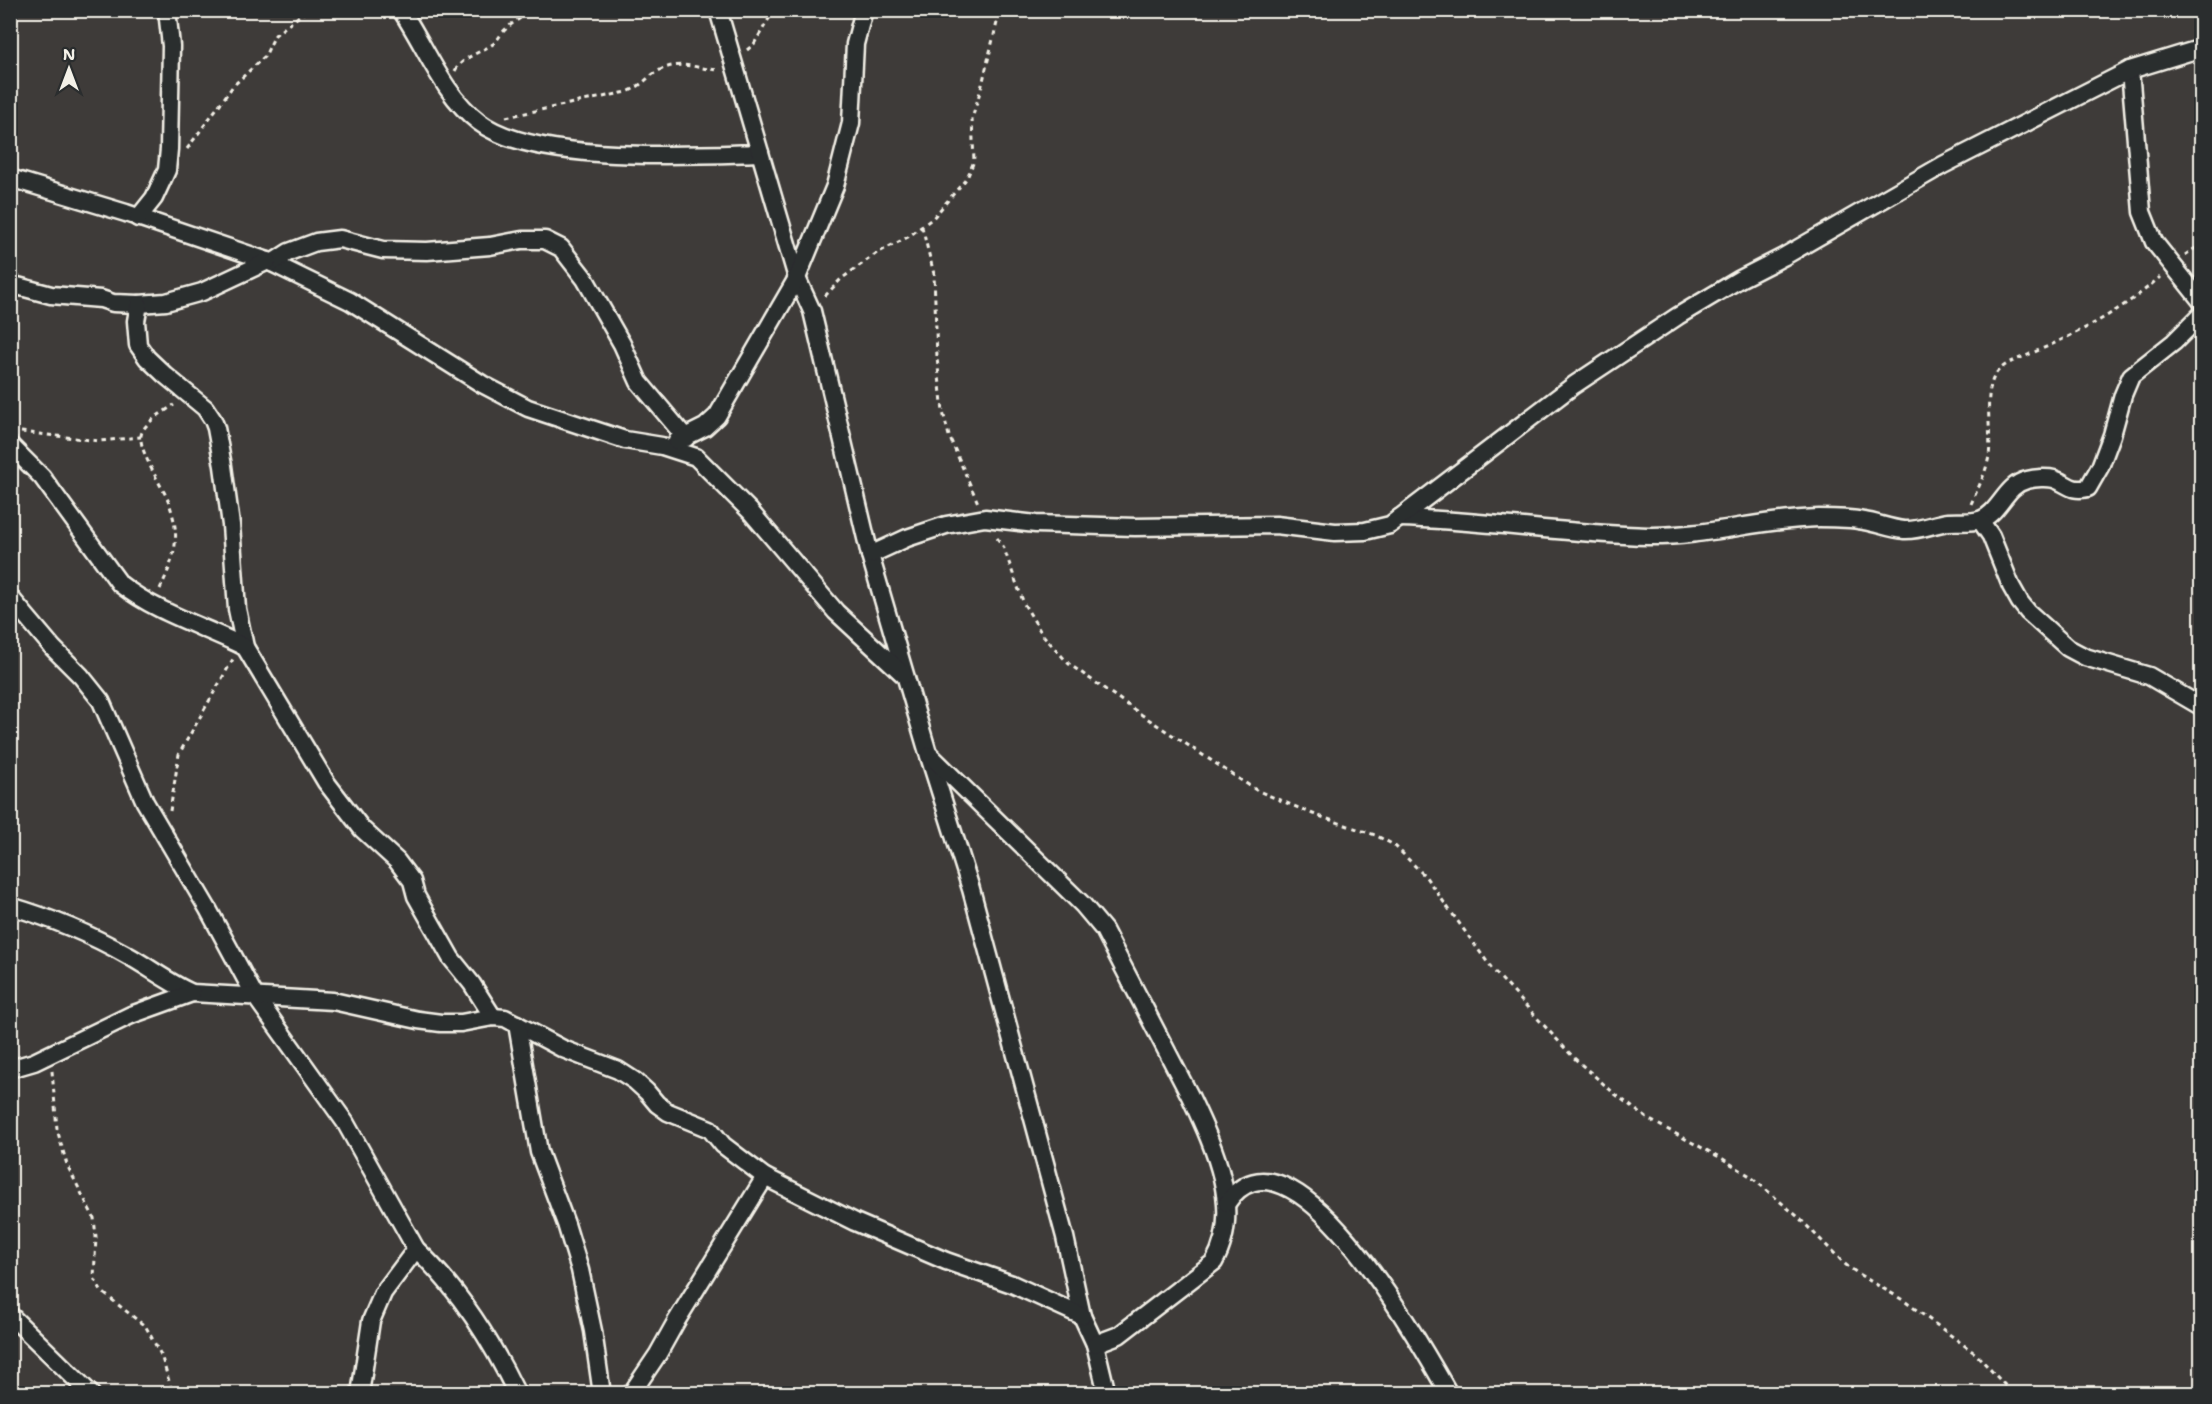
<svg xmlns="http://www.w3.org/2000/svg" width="2212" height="1404" viewBox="0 0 2212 1404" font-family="'Shantell Sans',sans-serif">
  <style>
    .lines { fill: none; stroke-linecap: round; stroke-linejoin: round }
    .minor-casing { stroke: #f4f1e8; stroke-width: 21 }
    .path { stroke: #f4f1e8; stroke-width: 3; stroke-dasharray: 4.5 4.5; stroke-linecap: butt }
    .minor { stroke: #2a2d2e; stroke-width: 16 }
  </style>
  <rect width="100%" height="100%" fill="#3e3b39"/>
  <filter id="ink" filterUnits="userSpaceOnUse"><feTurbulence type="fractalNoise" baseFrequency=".0167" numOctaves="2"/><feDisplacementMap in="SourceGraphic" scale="12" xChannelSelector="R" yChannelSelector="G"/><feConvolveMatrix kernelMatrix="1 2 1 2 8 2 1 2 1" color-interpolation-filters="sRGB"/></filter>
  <g filter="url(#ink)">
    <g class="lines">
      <defs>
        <g id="minor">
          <path d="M401 10C426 47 443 95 479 122 534 164 690 155 760 153"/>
          <path d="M718 10 797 278 812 311 870 555 928 753 971 889 1065 1237 1082 1316 1095 1344 1107 1394"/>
          <path d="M2130 70 2142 212 2154 242 2202 302"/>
          <path d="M10 178 126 213 268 261 350 301 482 384 528 408 625 440 662 446 696 457 750 511 836 612 904 675"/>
          <path d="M138 218 154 198 167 170 169 149 171 46 167 10"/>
          <path d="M272 263 289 252 316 242 340 239 383 250 427 251 490 246 522 240H545L561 248 585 279 622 344 639 382 686 438"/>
          <path d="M10 284 51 295 101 299 113 303 139 304 166 302 202 292 268 261"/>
          <path d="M139 304 136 321 138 345 147 358 165 375 205 408 213 420 216 428 223 466 231 525 237 609 245 647 326 782 362 829 397 861 412 881 416 896 451 958 472 984 493 1017"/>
          <path d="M677 441 705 427 717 416 797 278 835 186 851 123 855 44 864 10"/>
          <path d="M10 445 42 477 120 584C157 613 203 626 245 647"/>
          <path d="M1399 518C1482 520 1565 534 1648 536 1705 537 1762 519 1819 518 1834 518 1849 518 1864 521 1877 523 1891 529 1904 530 1919 531 1933 524 1948 522 1958 521 1970 523 1980 520 2000 513 2005 485 2027 480 2035 478 2047 477 2054 479 2069 484 2070 492 2088 488L2100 467 2112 435 2123 395 2131 376 2174 342 2202 314"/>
          <path d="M1980 520 1991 536 2011 586 2020 602 2028 612 2068 648 2085 657 2149 676 2202 707"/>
          <path d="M870 555 907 538 946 525 985 518 1036 524 1135 527 1276 525 1335 532 1365 531 1390 525 1574 385 1678 316 1740 279 1783 257 1943 165 2130 70 2202 48"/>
          <path d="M10 597 53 648 81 676 101 701 145 802 208 909 255 996 345 1122 416 1249C458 1288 492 1342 517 1394"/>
          <path d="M930 755 1083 905 1104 930 1190 1096C1213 1145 1244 1209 1214 1262L1119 1335 1095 1344"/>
          <path d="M10 906C51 918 90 934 127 955 149 967 169 983 192 993L333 1001 418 1020 441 1023H461L493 1017 505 1018 563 1049 618 1070 635 1081 647 1092 657 1104 668 1112 710 1129 723 1145 765 1177 855 1222 946 1261 1012 1284 1082 1316"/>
          <path d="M517 1024 539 1152 566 1224 580 1270 593 1331 602 1394"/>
          <path d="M10 1069 34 1062 131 1015 192 993"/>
          <path d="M1227 1203C1291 1108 1424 1350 1449 1394"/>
          <path d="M10 1315 91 1394"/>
          <path d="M360 1394 371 1321 383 1293 416 1249"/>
          <path d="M631 1394 658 1354 677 1320 765 1177"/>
        </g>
      </defs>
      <use href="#minor" class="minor-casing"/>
      <g class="path">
        <path d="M747 50 754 44 774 10"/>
        <path d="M455 71C462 57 480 53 493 44 497 41 499 37 502 33 512 22 523 16 537 10"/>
        <path d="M506 117 627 92C642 86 646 78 658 71 681 59 696 69 719 70"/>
        <path d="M187 149 233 86 265 56 275 35 307 10"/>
        <path d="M922 227 934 274 937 358 943 412 949 436 978 503"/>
        <path d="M2185 255 2202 244"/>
        <path d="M825 296 841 279 877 253 908 237 933 218 967 178 974 161 972 119 982 85 1000 10"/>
        <path d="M21 432 100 441 141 437"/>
        <path d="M1971 504C1978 488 1986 473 1989 456 1992 435 1984 398 1993 379 1999 364 2017 360 2030 354 2077 334 2122 311 2160 277"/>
        <path d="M997 538 1003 546 1024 604 1042 634 1069 664 1142 715 1256 790 1313 814 1375 835 1394 845 1425 876 1493 970 1574 1058 1615 1094 1648 1119 1723 1159 1750 1176 1797 1216 1846 1265 1860 1275 1903 1300 1976 1354 2013 1394"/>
        <path d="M160 589C169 570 178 549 175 527 174 519 171 508 168 500 162 486 135 446 142 432 147 421 164 412 174 405"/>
        <path d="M170 811 179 754 233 659"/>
        <path d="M52 1071 57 1129 67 1165 94 1218 96 1237 94 1278 101 1291 146 1327 161 1355 173 1394"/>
      </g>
      <use href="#minor" class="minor"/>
    </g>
  </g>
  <rect width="2212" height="1404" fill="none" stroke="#2a2d2e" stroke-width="36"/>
  <rect x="18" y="18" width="2176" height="1368" fill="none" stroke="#f4f1e8" stroke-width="2" filter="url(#ink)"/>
  <g transform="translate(69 69)" stroke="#2a2d2e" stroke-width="4.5" paint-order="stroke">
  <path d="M0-4.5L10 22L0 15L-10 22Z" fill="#f4f1e8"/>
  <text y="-9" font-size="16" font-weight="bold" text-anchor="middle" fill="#f4f1e8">N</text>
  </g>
</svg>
